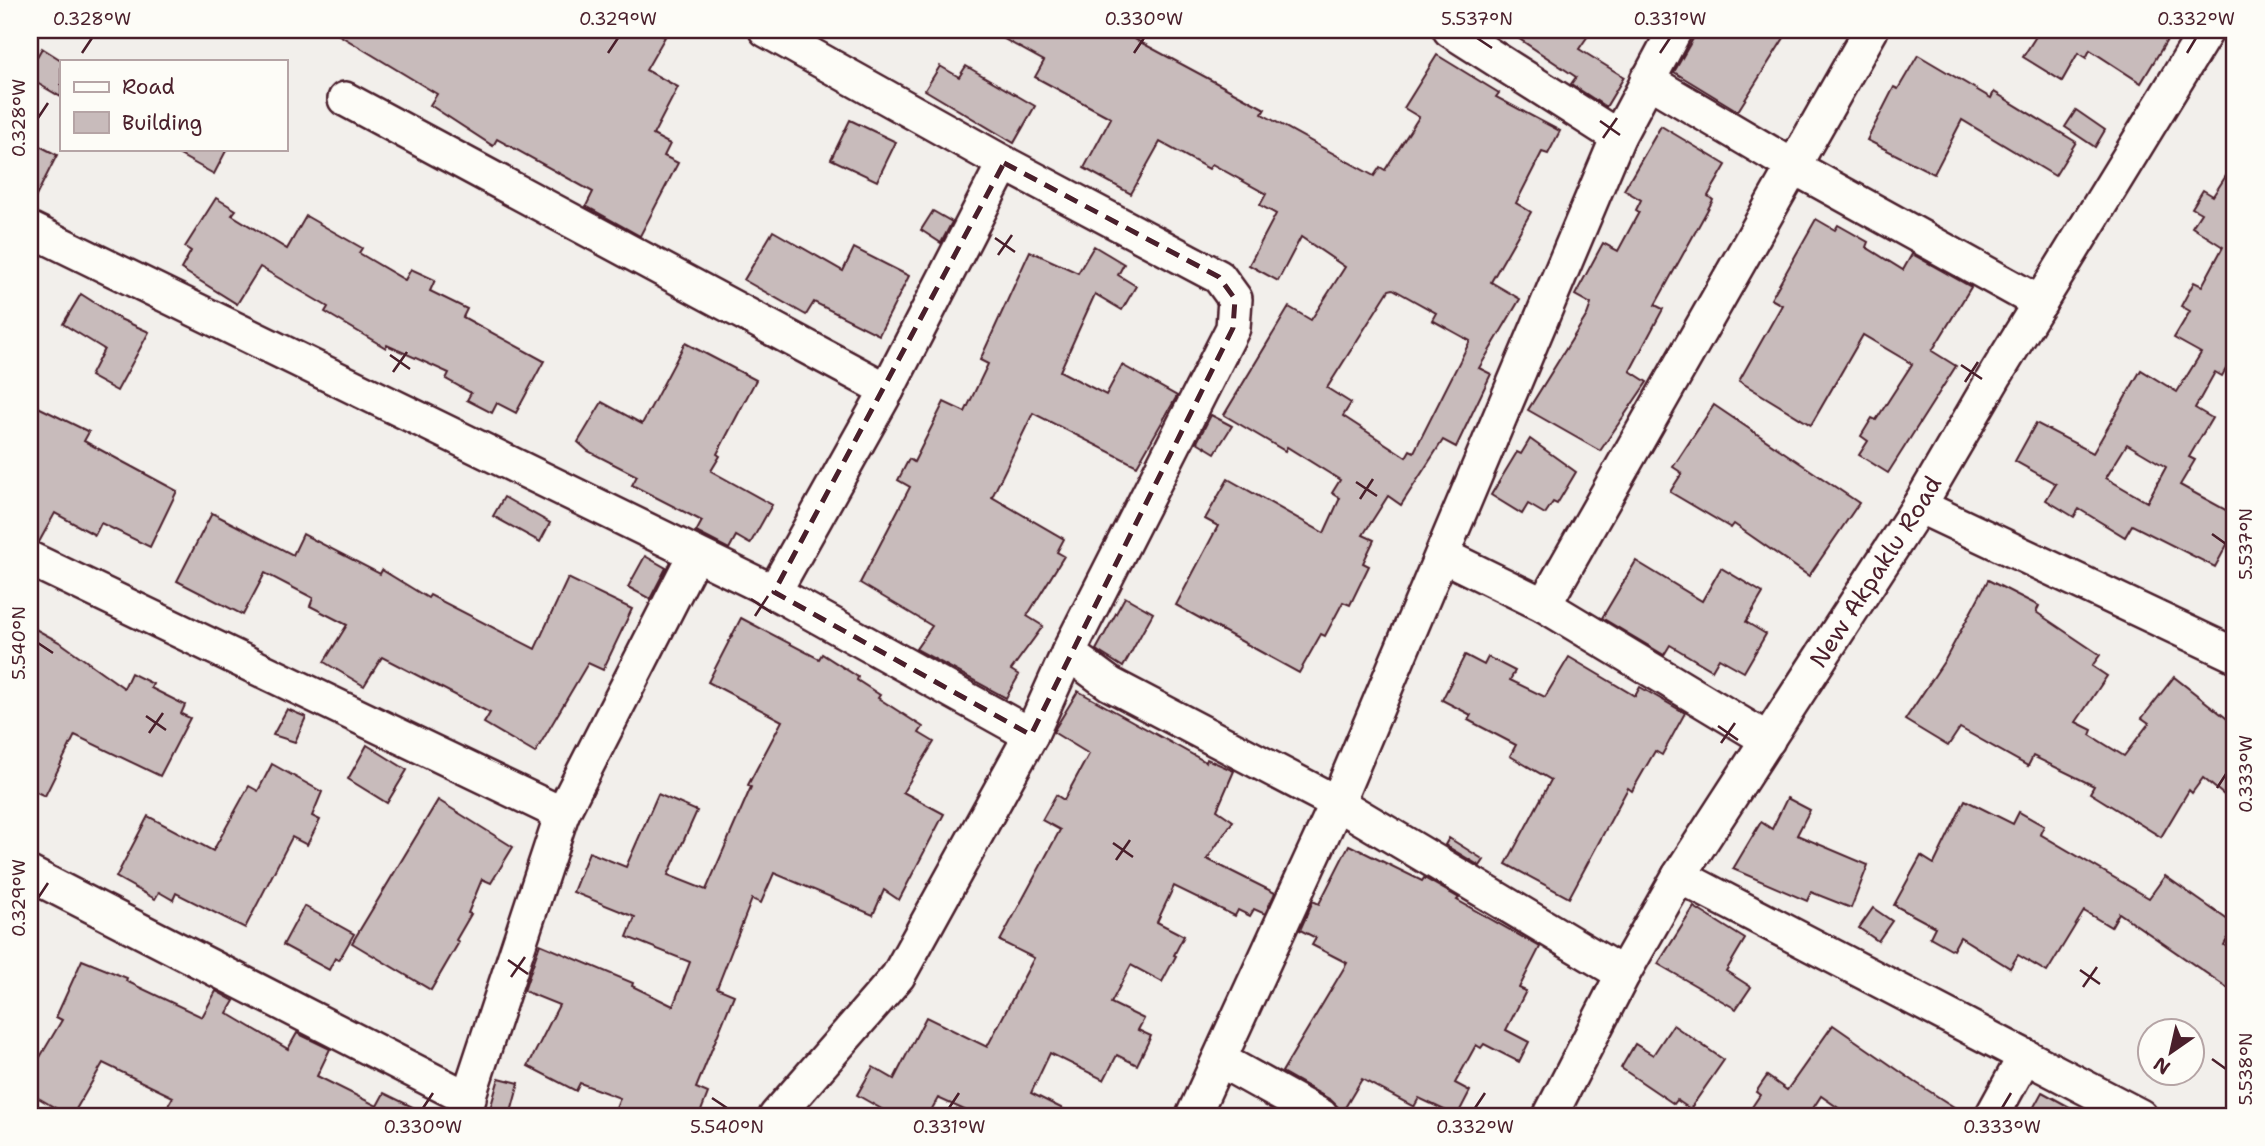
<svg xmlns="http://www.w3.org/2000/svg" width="2265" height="1146" viewBox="0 0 2265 1146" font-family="'Shantell Sans',sans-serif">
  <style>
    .building { fill: #c8bbbb; stroke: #4a1f2b; stroke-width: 2; fill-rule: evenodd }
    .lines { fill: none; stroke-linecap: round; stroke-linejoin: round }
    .minor-casing { stroke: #4a1f2b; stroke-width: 38 }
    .minor { stroke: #fdfcf7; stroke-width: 33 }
    .marked { fill: none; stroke: #4a1f2b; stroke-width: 5; stroke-dasharray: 14 9; stroke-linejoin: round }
    .ticks { fill: none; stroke: #4a1f2b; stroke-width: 2.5 }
    .labels { text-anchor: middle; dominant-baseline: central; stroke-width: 5; stroke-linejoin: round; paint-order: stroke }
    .street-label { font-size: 24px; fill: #4a1f2b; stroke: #fdfcf7 }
    .neatline { fill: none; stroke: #4a1f2b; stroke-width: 2.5 }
    .ticks-label { font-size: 18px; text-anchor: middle; fill: #4a1f2b }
  </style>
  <rect width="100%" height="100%" fill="#f2efeb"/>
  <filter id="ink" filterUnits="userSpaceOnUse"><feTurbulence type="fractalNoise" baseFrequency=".0143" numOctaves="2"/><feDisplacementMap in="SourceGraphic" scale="14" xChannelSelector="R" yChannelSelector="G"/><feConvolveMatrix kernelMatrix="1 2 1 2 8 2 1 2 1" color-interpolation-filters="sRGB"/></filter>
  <g filter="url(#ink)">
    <g class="building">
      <path d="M331 30H652L665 37 646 70 678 87 653 135 670 144 664 156 678 163 640 236 586 206 593 192 497 139 493 146 430 105 437 94Z"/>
      <path d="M988 30H1118L1265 109 1262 114 1374 176 1380 167 1385 170 1419 117 1404 108 1437 55 1499 93 1496 97 1560 131 1548 154 1542 152 1516 203 1531 212 1491 282 1520 299 1479 368 1491 374 1456 447 1443 440 1401 505 1388 496 1363 535 1374 540 1363 563 1369 566 1350 605 1343 602 1325 636 1321 634 1299 673 1176 605 1218 526 1205 519 1228 479 1324 533 1340 498 1332 493 1340 480 1287 447 1285 451 1224 415 1289 307 1311 320 1345 267 1301 237 1278 281 1249 265 1276 214 1260 205 1266 194 1212 164 1209 169 1160 142 1131 194 1084 168 1111 118 1035 77 1044 61ZM1393 289 1436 313 1432 320 1470 341 1414 452 1410 450 1406 457 1343 416 1351 403 1327 388 1389 290Z"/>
      <path d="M1506 30H1592L1579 49 1624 77 1606 107 1571 84 1576 77Z"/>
      <path d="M1698 30H1789L1738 111 1674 72Z"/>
      <path d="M2040 30H2173L2141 83 2090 50 2086 58 2078 53 2062 81 2023 57Z"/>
      <path d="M42 48 61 60V97L30 79V69Z"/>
      <path d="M1918 55 1991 98 1994 92 2076 142 2055 176 1962 120 1934 174 1867 140 1894 87 1898 89Z"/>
      <path d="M940 66 959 77 966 66 1035 106 1014 143 925 90Z"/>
      <path d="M2076 110 2105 130 2095 147 2065 127Z"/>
      <path d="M850 120 896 142 877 181 831 159Z"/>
      <path d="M1661 126 1726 165 1708 196 1713 200 1655 305 1663 309 1630 371 1647 382 1600 451 1528 410 1587 315 1591 304 1575 295 1603 243 1618 251 1639 212 1636 210 1641 200 1624 190Z"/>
      <path d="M30 141 57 155 30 208Z"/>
      <path d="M169 149H227L214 174Z"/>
      <path d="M2235 162V353L2222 376 2215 372 2195 408 2212 418 2189 457 2195 460 2180 485 2235 515V530L2215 567 2132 525 2125 537 2079 509 2074 517 2046 500 2056 484 2015 461 2036 423 2093 453 2141 370 2177 392 2201 353 2174 338 2190 311 2181 306 2194 282 2202 286 2223 247 2192 227 2201 213 2192 208 2203 190 2213 196ZM2127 444 2166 467 2147 502 2106 478Z"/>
      <path d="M216 198 236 210 232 215 287 249 306 216 362 248 359 253 405 280 411 269 435 280 430 291 467 309 463 317 544 361 516 413 497 403 492 413 467 400 471 393 446 379 449 373 387 345 386 348 325 312 328 307 260 267 237 304 181 269 191 251 185 247Z"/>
      <path d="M933 211 952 222 941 243 921 230Z"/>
      <path d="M1816 219 1835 230 1838 225 1868 242 1866 247 1903 270 1912 254 1971 287 1932 351 1956 366 1888 473 1859 455 1868 441 1861 436 1872 418 1876 420 1912 364 1863 335 1811 425 1739 381 1782 305 1771 299Z"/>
      <path d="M773 231 843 271 854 248 909 276 879 335 814 302 806 315 744 280Z"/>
      <path d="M1094 246 1124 264 1118 275 1136 286 1122 310 1095 294 1060 371 1106 395 1122 365 1177 396 1137 466 1033 413 992 497 1064 539 1057 552 1064 556 1027 616 1043 626 1011 670 1019 675 1006 698 916 649 932 626 860 583 910 487 898 480 909 459 914 462 944 402 965 412 988 364 980 360 1030 251 1078 273Z"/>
      <path d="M81 294 120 319 149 332 117 391 90 376 104 349 63 324Z"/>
      <path d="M685 343 756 380 717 454 720 456 711 471 772 505 750 544 736 536 729 549 696 532 702 521 632 485 637 476 588 451 578 442 602 402 642 424Z"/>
      <path d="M30 403 89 432 84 441 177 491 150 547 101 523 95 535 55 513 39 542 30 540Z"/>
      <path d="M1714 405 1859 503 1809 576 1734 524 1731 528 1670 492 1682 473 1673 467Z"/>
      <path d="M1211 415 1232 426 1215 453 1197 442Z"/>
      <path d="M1530 439 1576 472 1557 504 1553 502 1545 514 1528 504 1522 514 1491 495 1517 452 1521 454Z"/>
      <path d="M504 497 550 523 540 542 493 516Z"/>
      <path d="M212 513 293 555 303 534 380 574 382 570 428 598 430 595 535 649 568 578 632 609 603 670 588 663 535 753 484 723 490 713 382 657 364 686 324 662 347 625 310 606 313 598 265 573 243 615 177 581Z"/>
      <path d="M645 556 666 568 650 599 628 587Z"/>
      <path d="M1636 561 1702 601 1721 568 1763 593 1746 622 1766 634 1744 672 1719 658 1712 670 1670 645 1664 655 1602 618Z"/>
      <path d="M1988 580 2039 606 2036 612 2100 655 2092 666 2107 676 2076 722 2092 730 2090 735 2124 756 2149 723 2142 718 2174 677 2235 725V804L2203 778 2192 793 2189 790 2161 837 2090 793 2094 786 2033 756 2028 766 1960 728 1948 746 1905 720 1945 660Z"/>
      <path d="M1125 597 1153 613 1123 667 1096 650Z"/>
      <path d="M741 618 819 659 822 654 858 677 857 680 880 695 878 698 923 727 919 733 934 742 903 792 944 814 899 900 884 890 873 915 774 873 761 903 752 899 717 988 734 995 696 1088 708 1093 699 1116H613L620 1098 580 1083 576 1091 528 1066 559 1005 524 991 540 944 633 983 632 986 673 1006 690 962 627 937 635 917 573 892 589 852 626 867 658 794 697 811 668 875 706 890 751 787 748 785 782 721 708 682Z"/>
      <path d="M30 626 61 643 124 688 131 673 153 684 151 688 185 705 181 714 190 718 160 776 75 735 45 796 30 789Z"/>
      <path d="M1465 655 1484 665 1488 657 1515 671 1510 680 1545 697 1569 657 1635 696 1640 687 1685 713 1662 755 1655 751 1632 791 1628 788 1569 898 1506 864 1551 780 1510 756 1516 745 1468 720 1471 715 1442 700Z"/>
      <path d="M1078 691 1206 762 1207 759 1234 771 1217 810 1233 821 1207 859 1275 893 1265 914 1254 909 1250 916 1238 910 1235 916 1174 886 1157 922 1184 936 1174 955 1176 956 1162 982 1131 965 1111 1003 1144 1019 1138 1030 1151 1036 1137 1065 1117 1055 1104 1080 1050 1053 1031 1093 1077 1116H978L938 1098 928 1116H894L857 1095 873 1067 894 1079 926 1017 987 1047 1034 958 1000 941 1060 830 1042 820 1056 795 1064 800 1089 754 1053 732Z"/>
      <path d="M287 709 306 717 295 742 273 735Z"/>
      <path d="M367 745 407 770 387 803 348 779Z"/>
      <path d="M272 764 322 792 312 816 320 820 307 845 292 837 245 928 176 893 173 900 159 892 155 899 116 877 148 816 213 851 249 786 258 791Z"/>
      <path d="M1787 798 1810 810 1797 835 1868 865 1851 908 1811 892 1807 901 1733 869 1761 822 1772 829Z"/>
      <path d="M438 800 513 847 491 883 482 879 468 913 471 914 456 940 459 942 431 990 352 943Z"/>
      <path d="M1965 800 2013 824 2019 812 2044 826 2040 834 2149 898 2165 876 2235 925 2224 945 2235 953V993L2119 913 2111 927 2084 911 2047 972 2018 955 2010 968 1960 937 1953 950 1930 937 1935 927 1894 905 1921 856 1934 864Z"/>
      <path d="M1449 838 1484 860 1480 866 1445 845Z"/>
      <path d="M1349 845 1422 881 1424 878 1459 898 1457 900 1540 947 1519 988 1526 991 1506 1030 1529 1042 1519 1062 1484 1044 1481 1048 1476 1045 1455 1083 1470 1091 1457 1116 1419 1098 1414 1107 1362 1079 1340 1116 1338 1107 1331 1100 1282 1072 1347 963 1312 945 1316 938 1300 930 1313 901 1319 904Z"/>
      <path d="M304 906 354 934 339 960 335 958 329 970 283 945Z"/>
      <path d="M1694 907 1745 939 1726 971 1751 987 1736 1009 1658 964Z"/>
      <path d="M1873 908 1892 921 1878 941 1859 928Z"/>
      <path d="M82 960 127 978 126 981 202 1017 216 991 234 1001 227 1013 288 1049 297 1033 330 1049 317 1076 377 1106 384 1093 431 1116H162L173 1097 103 1063 72 1116H69L30 1093V1074L62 1020 56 1017Z"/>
      <path d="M1673 1025 1724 1060 1690 1109 1677 1100 1674 1104 1621 1068 1635 1044 1653 1055Z"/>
      <path d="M1833 1025 1915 1082 1968 1116H1850L1821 1096 1808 1116H1746L1760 1095 1756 1092 1767 1076 1787 1090Z"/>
      <path d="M499 1078 519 1083 510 1116H488Z"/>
      <path d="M2042 1092 2086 1116H2029Z"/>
    </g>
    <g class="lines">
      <defs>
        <g id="minor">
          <path d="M766 30 1004 163 1219 277 1235 299 1233 328 1068 653 1031 735 898 976 776 1116"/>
          <path d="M1450 30 1618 137"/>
          <path d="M1647 80 1794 167 2040 303"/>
          <path d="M345 99 887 390"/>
          <path d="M30 229 774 592 1031 735"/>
          <path d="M1919 506 2235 655"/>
          <path d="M1442 555 1544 605 1768 740"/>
          <path d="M30 559 562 814"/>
          <path d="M774 592 887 390 1004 163"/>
          <path d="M1544 605 1871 30"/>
          <path d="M1068 653 1110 684 1337 803 1623 974"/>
          <path d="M30 874 469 1099"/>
          <path d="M1679 876 2140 1116"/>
          <path d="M1220 1060 1321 1116"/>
          <path d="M462 1116 562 814 695 554"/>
          <path d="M1193 1116 1337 803 1618 137 1675 30"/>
          <path id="s1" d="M1550 1116 1623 974 1679 876 1919 506 1996 374 2207 30"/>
          <path d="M1992 1116 2025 1056"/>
        </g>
      </defs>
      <use href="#minor" class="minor-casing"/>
      <use href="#minor" class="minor"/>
    </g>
  </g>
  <path class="marked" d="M1004 163 1219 277 1235 299 1233 328 1031 735 774 592Z"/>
  <path class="ticks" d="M1477 38 1492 48M82 53 92 38M608 53 618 38M1134 53 1144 38M1660 53 1670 38M2187 53 2196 38M38 118 48 103M1600 121 1620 135M1603 138 1617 118M995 238 1015 252M998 255 1012 235M390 355 410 369M1961 365 1982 379M393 372 407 352M1965 382 1978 362M1356 482 1377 496M1360 499 1373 479M2212 534 2226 544M751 599 772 613M755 616 768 596M38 643 53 653M146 716 166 730M1718 726 1738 740M149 733 163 713M1721 743 1735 723M2217 788 2226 774M1113 843 1133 857M1116 860 1130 840M38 898 48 883M508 960 528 974M2080 970 2100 984M511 977 525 957M2083 987 2097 967M2212 1059 2226 1069M712 1098 727 1108M423 1108 433 1093M949 1108 959 1093M1475 1108 1485 1093M2002 1108 2011 1093"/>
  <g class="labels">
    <g class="street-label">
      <text stroke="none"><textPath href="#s1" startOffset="635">New Akpaklu Road</textPath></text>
    </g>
  </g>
  <rect width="2265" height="1146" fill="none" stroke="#fdfcf7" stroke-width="77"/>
  <rect x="60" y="60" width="228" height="91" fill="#fdfcf7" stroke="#b5a4a5" stroke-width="2"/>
  <rect x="74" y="82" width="35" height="10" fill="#fdfcf7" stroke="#b5a4a5" stroke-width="2"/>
  <text x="122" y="94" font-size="21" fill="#4a1f2b">Road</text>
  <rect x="74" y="112" width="35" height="21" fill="#c8bbbb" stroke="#b5a4a5" stroke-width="2"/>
  <text x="122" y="130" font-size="21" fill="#4a1f2b">Building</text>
  <g transform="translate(2171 1052) rotate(214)"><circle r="33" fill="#fdfcf7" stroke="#b5a4a5" stroke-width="2"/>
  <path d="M0-5L12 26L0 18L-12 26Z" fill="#4a1f2b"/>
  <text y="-10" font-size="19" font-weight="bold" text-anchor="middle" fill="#4a1f2b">N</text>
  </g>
  <rect x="38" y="38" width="2188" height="1070" class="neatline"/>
  <g class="ticks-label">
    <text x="92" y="25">0.328°W</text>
    <text x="618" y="25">0.329°W</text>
    <text x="1144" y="25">0.330°W</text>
    <text x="1477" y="25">5.537°N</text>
    <text x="1670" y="25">0.331°W</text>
    <text x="2196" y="25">0.332°W</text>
    <text transform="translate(19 118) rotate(-90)" y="6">0.328°W</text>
    <text transform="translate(2246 544) rotate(-90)" y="6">5.537°N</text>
    <text transform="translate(19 643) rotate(-90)" y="6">5.540°N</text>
    <text transform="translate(2246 774) rotate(-90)" y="6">0.333°W</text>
    <text transform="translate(19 898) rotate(-90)" y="6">0.329°W</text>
    <text transform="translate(2246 1069) rotate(-90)" y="6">5.538°N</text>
    <text x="423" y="1133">0.330°W</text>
    <text x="727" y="1133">5.540°N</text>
    <text x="949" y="1133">0.331°W</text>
    <text x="1475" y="1133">0.332°W</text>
    <text x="2002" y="1133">0.333°W</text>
  </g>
</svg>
